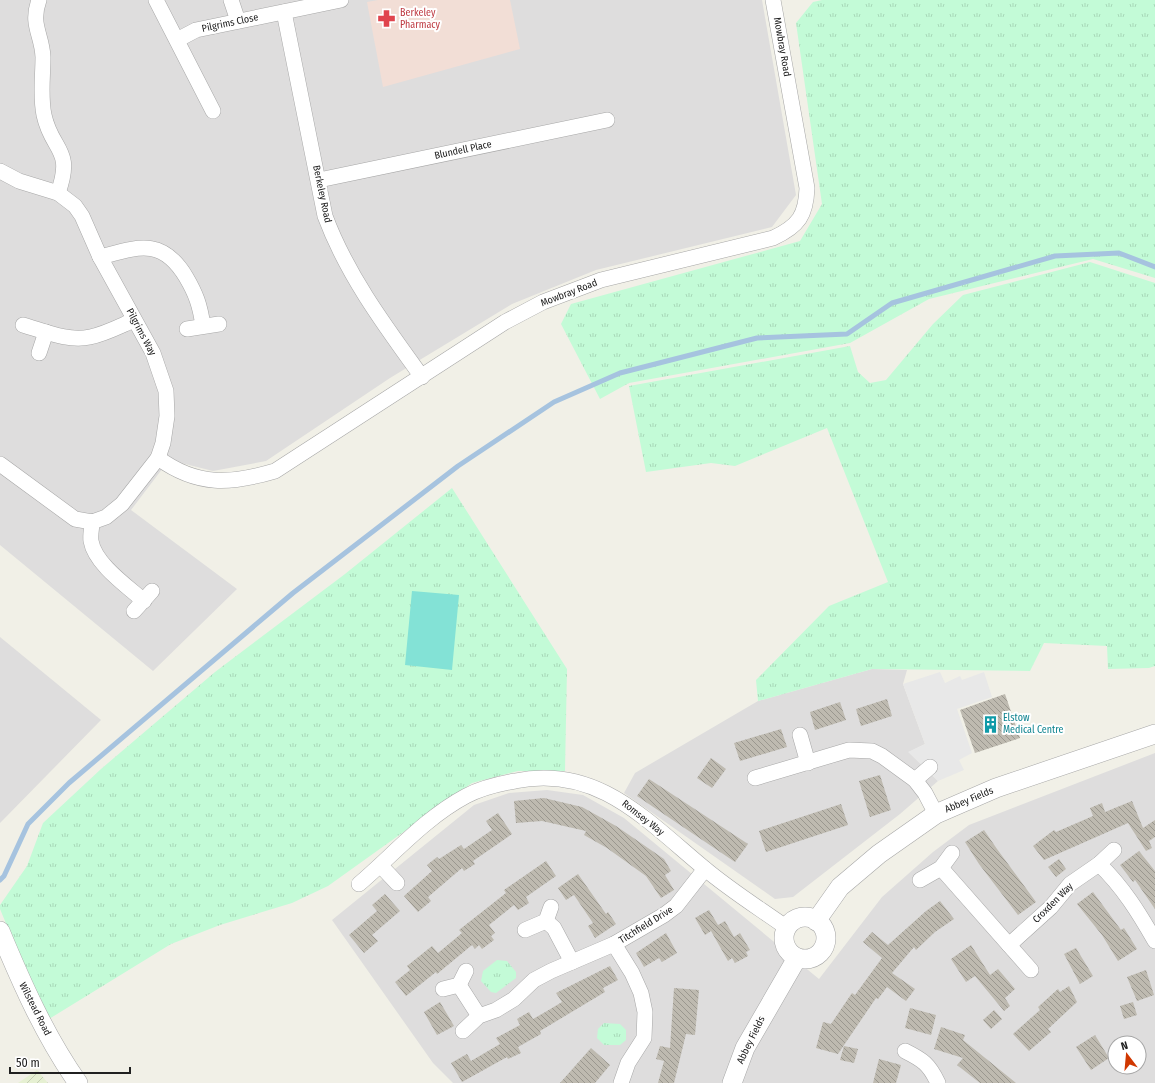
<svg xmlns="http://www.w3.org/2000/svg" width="1155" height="1083" viewBox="0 0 1155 1083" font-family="'Fira Sans Condensed',sans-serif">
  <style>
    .residential { fill: #dedddd; fill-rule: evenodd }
    .commercial { fill: #f2ded6 }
    .farmland { fill: url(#farmland-furrows) }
    .park { fill: url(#park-tufts) }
    .pitch { fill: #83e2d6 }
    .parking { fill: #e8e8e8 }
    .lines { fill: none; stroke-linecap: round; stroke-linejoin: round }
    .stream { stroke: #a6c3df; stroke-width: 5 }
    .building { fill: url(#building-back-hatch) }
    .minor-casing { stroke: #a7a7a7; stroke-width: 16 }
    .tertiary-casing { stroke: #a7a7a7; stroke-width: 20 }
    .minor { stroke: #fff; stroke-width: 15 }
    .tertiary { stroke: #fff; stroke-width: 19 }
    .labels { text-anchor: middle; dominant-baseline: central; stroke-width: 4; stroke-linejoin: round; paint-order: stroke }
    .health-label { font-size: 10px; fill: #be3a42; stroke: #fff; text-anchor: start }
    .street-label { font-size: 10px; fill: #202020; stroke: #fff }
    .culture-label { font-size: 10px; fill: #0d838f; stroke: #fff; text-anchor: start }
  </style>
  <defs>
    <pattern id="farmland-furrows" width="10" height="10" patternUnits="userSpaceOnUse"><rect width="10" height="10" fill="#e6f0d2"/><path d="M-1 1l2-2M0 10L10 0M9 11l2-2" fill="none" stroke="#c5ceb4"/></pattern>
    <pattern id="park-tufts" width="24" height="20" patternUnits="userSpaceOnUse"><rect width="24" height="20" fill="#c3fbd7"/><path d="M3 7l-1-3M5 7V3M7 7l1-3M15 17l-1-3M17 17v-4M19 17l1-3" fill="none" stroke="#a7d7b8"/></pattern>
    <pattern id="building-back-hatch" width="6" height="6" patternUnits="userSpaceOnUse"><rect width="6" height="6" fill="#bebab0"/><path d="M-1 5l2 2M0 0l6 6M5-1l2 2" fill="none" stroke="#9a978f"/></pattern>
  </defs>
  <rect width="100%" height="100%" fill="#f1f0e7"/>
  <g class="residential">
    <path d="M0 0H762L796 195 772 227 596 270 512 304 390 378 266 461 213 471 169 460 131 510 237 589 153 671 0 545Z"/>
    <path d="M0 637 101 720 0 823Z"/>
    <path d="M872 669 907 670 903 684 925 744 909 752 938 781 900 814 793 897 775 899 624 793 635 773 758 701Z"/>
    <path d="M1155 753V1083H453L433 1063 332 920 474 805 509 793 547 790 583 795 624 818 819 979 882 897 933 852 969 825ZM1115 1043H1139V1067H1115Z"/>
  </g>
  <path class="commercial" d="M378 0H510L520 49 383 87 367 2Z"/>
  <path class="farmland" d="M37 1070 48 1083H18Z"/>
  <g class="park">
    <path d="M822 0H1155V278L1093 259 929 299 850 343 629 383 600 399 561 324 571 304 800 241 822 204 796 23 813 2Z"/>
    <path d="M1090 262 1155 283V666L1149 668 1108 669 1107 646 1044 643 1030 671 872 669 758 701 756 680 829 606 888 582 827 428 735 466 711 463 646 472 629 386 850 346 858 372 870 383 886 380 933 324 963 295Z"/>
    <path d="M452 488 567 669 565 771H518L472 783 328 886 292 903 220 925 171 944 49 1019 31 984 0 909V905L27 866 43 823 101 769 215 672 345 574Z"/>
    <path d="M497 960 507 961 516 972V978L496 993 491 992 481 981 483 971Z"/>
    <path d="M604 1023 620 1024 626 1030V1040L620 1045H604L597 1038 598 1029Z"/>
  </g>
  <path class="pitch" d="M412 591 459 595 452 670 405 665Z"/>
  <path class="parking" d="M940 672 945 683 960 676 962 680 984 672 992 697 957 709 972 753 959 760 964 770 938 781 908 752 925 744 903 684Z"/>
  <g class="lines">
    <path class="stream" d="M0 880 4 876 28 824 69 783 293 593 458 466 554 402 620 373 757 338 847 334 892 303 1055 256 1119 253 1155 267"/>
  </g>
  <g class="building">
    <path d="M1005 694 1020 738 975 753 960 710Z"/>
    <path d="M887 699 892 716 861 726 856 709Z"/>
    <path d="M840 702 846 720 815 730 810 712Z"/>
    <path d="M781 729 787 747 740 761 734 743Z"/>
    <path d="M711 758 726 769 712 788 697 778Z"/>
    <path d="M880 775 891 810 870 817 859 781Z"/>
    <path d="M649 779 748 844 735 862 637 796Z"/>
    <path d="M544 798 582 807 616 826 664 859 671 871 665 875 674 890 661 898 646 876 607 848 584 835 586 831 542 821 516 823 514 801Z"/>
    <path d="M1132 801 1143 828 1155 820V837L1149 841 1152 848 1146 851 1128 823 1044 860 1033 846 1054 830 1056 832 1093 816 1090 808 1102 803 1105 812Z"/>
    <path d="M841 804 848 825 766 852 759 831Z"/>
    <path d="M498 813 512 834 473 861 475 864 464 871 462 868 428 897 431 901 418 912 404 896 432 871 427 865 437 857 439 859 461 845 464 849 492 830 486 821Z"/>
    <path d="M984 830 997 849 1036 902 1018 915 979 864 965 842Z"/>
    <path d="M1139 851 1155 871V909L1135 880 1133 882 1120 865Z"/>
    <path d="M1059 859 1066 869 1056 877 1048 867Z"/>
    <path d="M546 861 556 876 526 897 529 903 518 910 514 905 489 925 495 933 491 936 494 940 482 949 479 945 475 949 472 945 437 974 436 972 406 996 395 982 410 970 407 966 432 946 438 953 462 933 459 930 506 893 504 890Z"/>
    <path d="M578 874 606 914 608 912 616 924 595 938 588 926 593 923 574 895 566 900 558 888Z"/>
    <path d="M1093 892 1121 930 1124 928 1137 949 1118 961 1102 935 1077 904Z"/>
    <path d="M385 894 400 911 372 935 378 941 364 953 349 935 377 911 372 905Z"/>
    <path d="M940 901 954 919 935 932 916 950 914 947 892 973 915 989 906 1001 887 987 878 999 876 998 838 1054 816 1048 823 1022 831 1024 852 993 855 995 882 958 863 942 872 932 888 945 926 911Z"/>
    <path d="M709 910 718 925 725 921 734 937 740 933 750 950 746 952 748 956 735 963 732 958 728 961 711 931 705 935 695 918Z"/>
    <path d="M666 933 677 953 662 962 659 958 644 967 636 953Z"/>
    <path d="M971 945 990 975 998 969 1015 989 1005 998 1010 1006 1004 1011 975 976 966 982 951 959Z"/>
    <path d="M1076 948 1093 976 1080 984 1064 954Z"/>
    <path d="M610 966 618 980 603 988 605 992 540 1031 541 1034 518 1047 521 1053 508 1059 507 1057 462 1082 451 1063 467 1054 471 1061 500 1044 496 1038 520 1025 517 1019 529 1012 533 1019 547 1011 562 1002 556 993Z"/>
    <path d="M1146 970 1154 995 1137 1001 1127 977Z"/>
    <path d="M1069 986 1077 1002 1048 1029 1051 1032 1029 1051 1013 1034 1040 1010 1038 1007 1058 989 1060 992Z"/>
    <path d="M674 988 699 990 695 1035 686 1034 674 1083H658L664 1061 656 1059 660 1046 670 1048Z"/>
    <path d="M440 1002 454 1026 437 1035 424 1012Z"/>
    <path d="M1133 1002 1137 1015 1124 1019 1120 1006Z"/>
    <path d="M910 1008 936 1015 931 1035 905 1028Z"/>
    <path d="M994 1010 1002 1019 991 1029 983 1020Z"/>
    <path d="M941 1027 965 1035 963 1040 1016 1083H980L957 1065 963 1058 934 1049Z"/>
    <path d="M1095 1035 1109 1058 1091 1070 1076 1047Z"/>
    <path d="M844 1046 858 1049 854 1063 840 1060Z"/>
    <path d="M591 1048 610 1065 595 1083H560Z"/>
    <path d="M879 1059 901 1065 896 1083H873Z"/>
  </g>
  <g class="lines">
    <defs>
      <g id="minor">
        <path d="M39 0C30 25 42 34 43 57 43 76 40 96 44 115 52 152 74 148 58 193"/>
        <path d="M156 0 213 111"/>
        <path d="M231 0 238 21"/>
        <path d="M284 12 325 216C347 275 385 326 422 377"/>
        <path d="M177 40 196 30 341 0"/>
        <path d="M0 171 19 181 58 193 75 206 82 216 100 257 153 353 166 391 167 416 163 443 158 458 122 504 106 517 92 522 75 519 0 464"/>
        <path d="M319 180 607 120"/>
        <path d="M100 257C138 247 162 237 186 277 196 294 200 305 203 326"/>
        <path d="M23 325C44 331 68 342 90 337 105 334 120 326 134 320"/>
        <path d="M187 329 219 324"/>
        <path d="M39 353 46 332"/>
        <path d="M158 458C198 487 231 484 275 471L505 322 543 302 601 280 773 238C799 226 806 215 807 188L773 0"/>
        <path d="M92 522C92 528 90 535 91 541 95 564 127 586 144 601"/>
        <path d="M134 611 152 591"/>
        <path d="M800 735 808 763"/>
        <path d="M755 778 849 750 872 751 882 756 915 780 925 793 936 814"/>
        <path d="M915 780 930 767"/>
        <path d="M1099 864C1123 887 1139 913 1155 941"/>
        <path d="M381 866 397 883"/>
        <path d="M941 868 1031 970"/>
        <path d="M920 880 941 868 952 853"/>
        <path d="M359 884C394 854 425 818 466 796 481 788 498 784 515 781 597 764 646 820 704 868 730 890 759 908 787 928"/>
        <path d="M546 921 554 928 572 962"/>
        <path d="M525 930 546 921 551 907"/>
        <path d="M614 944 632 973 641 993 645 1012 644 1038 628 1063 621 1083"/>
        <path d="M1009 945 1051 907 1070 884 1099 864 1114 850"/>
        <path d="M459 985 479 1016"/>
        <path d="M443 989 459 985 466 971"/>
        <path d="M463 1031 479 1016 496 1010 514 999 534 980 551 971 614 944 664 915 676 906 705 869"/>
        <path d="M905 1051C923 1060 929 1064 938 1083"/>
      </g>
      <g id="tertiary">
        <circle cx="805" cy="938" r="21"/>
        <path d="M816 921 840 887 879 854 936 814 996 788 1155 734"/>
        <path d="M0 931C22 984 45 1036 78 1083"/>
        <path d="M732 1083 745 1048 797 958"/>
      </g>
    </defs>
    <use href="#minor" class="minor-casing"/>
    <use href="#tertiary" class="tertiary-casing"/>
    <use href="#minor" class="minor"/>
    <use href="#tertiary" class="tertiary"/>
  </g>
  <defs>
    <symbol id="pharmacy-bare" viewBox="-9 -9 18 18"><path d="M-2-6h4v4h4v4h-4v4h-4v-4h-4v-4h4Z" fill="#e0444e" stroke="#fff" stroke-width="2.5" paint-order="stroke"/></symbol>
    <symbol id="building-bare" viewBox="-9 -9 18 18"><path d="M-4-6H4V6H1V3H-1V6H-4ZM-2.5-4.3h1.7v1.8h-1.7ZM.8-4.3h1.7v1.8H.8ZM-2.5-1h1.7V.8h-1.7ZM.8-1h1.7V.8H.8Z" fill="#0f9aa8" stroke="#fff" stroke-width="2.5" paint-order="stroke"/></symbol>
  </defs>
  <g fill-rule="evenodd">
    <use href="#pharmacy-bare" x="374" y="6" width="25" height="25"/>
    <use href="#building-bare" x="978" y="712" width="25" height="25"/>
  </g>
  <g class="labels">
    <g class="health-label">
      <text x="400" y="13">Berkeley<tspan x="400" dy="12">Pharmacy</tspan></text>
    </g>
    <g class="street-label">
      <text transform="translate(230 23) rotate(-12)">Pilgrims Close</text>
      <text transform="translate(782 47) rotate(80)">Mowbray Road</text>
      <text transform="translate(463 150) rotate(-12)">Blundell Place</text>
      <text transform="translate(322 194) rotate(78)">Berkeley Road</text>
      <text transform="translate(569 293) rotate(-21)">Mowbray Road</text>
      <text transform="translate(141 332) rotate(62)">Pilgrims Way</text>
      <text transform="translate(969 800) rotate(-23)">Abbey Fields</text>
      <text transform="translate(643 818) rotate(38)">Romsey Way</text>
      <text transform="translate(1053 903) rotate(-45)">Croxden Way</text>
      <text transform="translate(646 925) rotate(-32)">Titchfield Drive</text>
      <text transform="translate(35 1009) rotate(63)">Wilstead Road</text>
      <text transform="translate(751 1040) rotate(-64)">Abbey Fields</text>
    </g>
    <g class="culture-label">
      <text x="1003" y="718">Elstow<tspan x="1003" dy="12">Medical Centre</tspan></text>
    </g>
  </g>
  <g transform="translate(1127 1055) rotate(344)"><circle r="19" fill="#ffffff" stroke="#a6a6a6"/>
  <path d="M0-3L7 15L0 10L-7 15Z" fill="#d03700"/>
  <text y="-6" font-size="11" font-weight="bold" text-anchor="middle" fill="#202020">N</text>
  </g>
  <path d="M10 1067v6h120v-6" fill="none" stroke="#202020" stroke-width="2"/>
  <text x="16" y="1067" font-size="12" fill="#202020" stroke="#ffffff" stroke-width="3" paint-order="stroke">50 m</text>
</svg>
